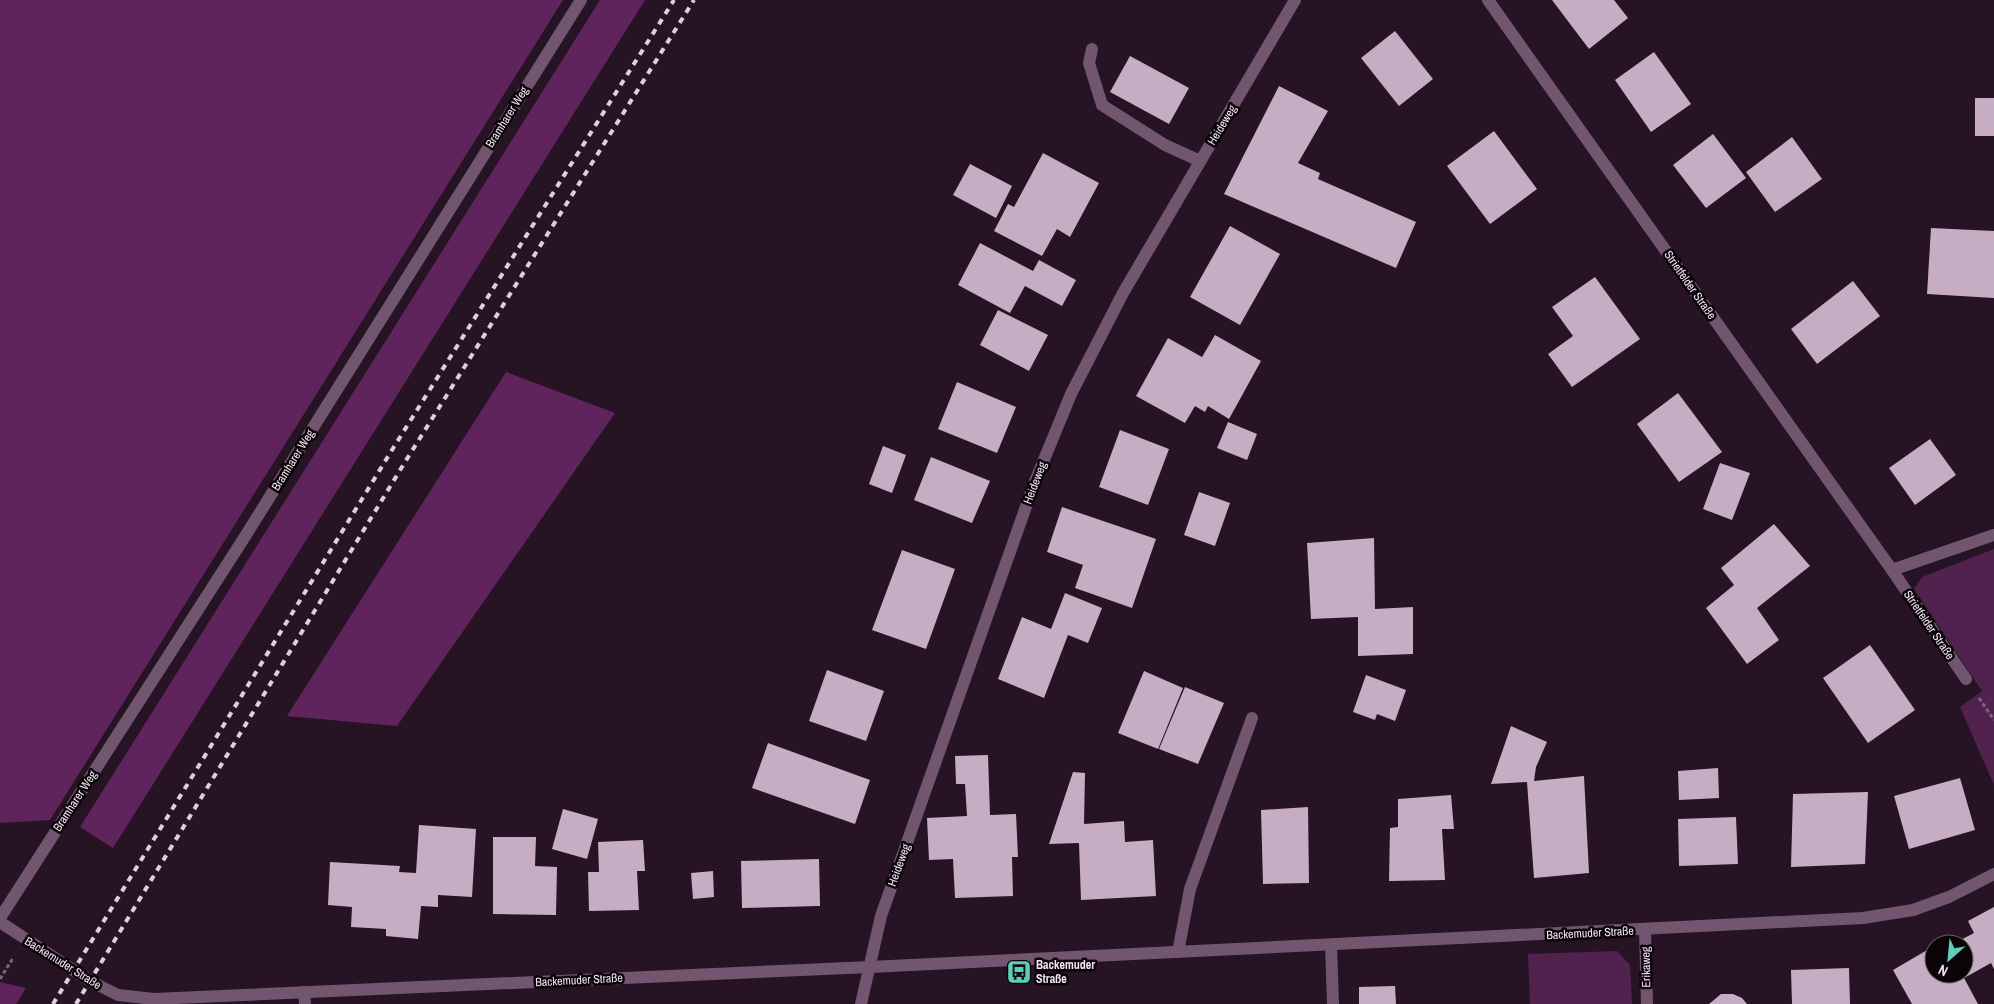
<svg xmlns="http://www.w3.org/2000/svg" width="1994" height="1004" viewBox="0 0 1994 1004" font-family="'Archivo Narrow',sans-serif">
  <style>
    .green { fill: #51224e }
    .forest { fill: #60245c }
    .building { fill: #c7adc3 }
    .lines { fill: none; stroke-linecap: round; stroke-linejoin: round }
    .path { stroke: #786776; stroke-width: 3; stroke-dasharray: 4 2.5; stroke-linecap: butt }
    .service { stroke: #72566f; stroke-width: 12 }
    .minor { stroke: #72566f; stroke-width: 12 }
    .rail { stroke: #decfdc; stroke-width: 4; stroke-dasharray: 6 6; stroke-linecap: butt }
    .labels { text-anchor: middle; dominant-baseline: central; stroke-width: 5; stroke-linejoin: round; paint-order: stroke }
    .street-label { font-size: 12px; fill: #f3e5f1; stroke: #0a0409 }
    .poi-label { font-size: 12px; font-weight: bold; fill: #f3e5f1; stroke: #0a0409; text-anchor: start }
  </style>
  <rect width="100%" height="100%" fill="#261324"/>
  <g class="green">
    <path d="M1994 549V785L1960 707 1982 691 1914 589 1922 577Z"/>
    <path d="M1617 951 1630 965 1632 1004H1530L1528 954Z"/>
  </g>
  <g class="forest">
    <path d="M0 0H563L50 820 0 823Z"/>
    <path d="M600 0H645L113 848 80 827Z"/>
    <path d="M506 372 615 413 397 726 287 716Z"/>
    <path d="M0 982 26 988 16 1004H0Z"/>
  </g>
  <g class="building">
    <path d="M1552 0H1614L1628 18 1589 49Z"/>
    <path d="M1395 31 1433 79 1399 106 1361 58Z"/>
    <path d="M1654 52 1691 104 1651 132 1615 80Z"/>
    <path d="M1130 56 1189 88 1169 124 1110 92Z"/>
    <path d="M1279 86 1328 111 1298 163 1320 173 1318 179 1416 222 1396 268 1224 194Z"/>
    <rect x="1975" y="98" width="19" height="38"/>
    <path d="M1494 131 1537 189 1490 224 1447 166Z"/>
    <path d="M1713 134 1746 178 1706 208 1673 165Z"/>
    <path d="M1792 137 1822 179 1775 212 1746 172Z"/>
    <path d="M1043 153 1099 183 1070 237 1057 229 1042 256 994 231 1008 204 1014 207Z"/>
    <path d="M970 164 1012 186 996 218 953 195Z"/>
    <path d="M1230 226 1280 254 1240 325 1190 297Z"/>
    <path d="M1931 228 1994 231V298L1927 294Z"/>
    <path d="M980 243 1033 271 1039 260 1076 280 1062 306 1025 286 1010 313 958 285Z"/>
    <path d="M1595 277 1640 339 1572 387 1548 354 1573 336 1552 307Z"/>
    <path d="M1853 281 1880 316 1817 364 1791 329Z"/>
    <path d="M998 310 1048 335 1029 371 980 345Z"/>
    <path d="M1215 335 1261 361 1229 419 1208 406 1205 412 1195 406 1185 423 1136 396 1168 338 1202 357Z"/>
    <path d="M957 382 1016 407 997 453 938 429Z"/>
    <path d="M1678 393 1722 452 1679 482 1637 424Z"/>
    <path d="M1228 422 1257 434 1247 460 1217 448Z"/>
    <path d="M1120 430 1169 449 1148 505 1099 487Z"/>
    <path d="M1930 439 1956 475 1915 505 1889 468Z"/>
    <path d="M883 446 906 455 892 493 869 484Z"/>
    <path d="M931 457 990 481 972 523 914 500Z"/>
    <path d="M1720 463 1750 473 1732 520 1703 509Z"/>
    <path d="M1199 492 1230 503 1215 546 1184 535Z"/>
    <path d="M1062 507 1156 539 1132 608 1075 588 1083 565 1047 552Z"/>
    <path d="M1774 524 1810 566 1757 608 1779 640 1747 664 1706 608 1734 585 1721 568Z"/>
    <path d="M1374 538 1375 609 1413 607V654L1358 656V617L1311 619 1307 543Z"/>
    <path d="M902 550 955 569 926 649 872 630Z"/>
    <path d="M1065 593 1102 608 1088 643 1068 635 1044 698 998 679 1022 617 1051 629Z"/>
    <path d="M1870 645 1915 710 1868 743 1823 678Z"/>
    <path d="M827 670 884 691 866 741 809 721Z"/>
    <path d="M1144 671 1183 688 1158 749 1118 733Z"/>
    <path d="M1366 675 1406 690 1395 721 1377 714 1375 720 1353 712Z"/>
    <path d="M1185 687 1224 703 1198 764 1159 749Z"/>
    <path d="M1511 726 1547 742 1536 767 1534 781 1584 776 1589 873 1534 878 1527 782 1491 784Z"/>
    <path d="M768 743 870 780 855 824 752 788Z"/>
    <path d="M988 755 990 815 1016 814 1018 857H1012L1013 896 955 898 953 859 929 860 927 818 967 816 965 784H956L955 756Z"/>
    <path d="M1718 768 1719 798 1679 800 1678 771Z"/>
    <path d="M1073 772 1085 773 1084 824 1124 821 1125 842 1153 840 1156 896 1081 900 1079 843 1049 844Z"/>
    <path d="M1960 778 1975 830 1909 849 1894 796Z"/>
    <path d="M1868 792 1865 864 1791 867 1793 794Z"/>
    <path d="M1451 795 1454 829H1442L1445 880 1389 881 1390 828 1398 827V799Z"/>
    <path d="M1308 807 1309 883 1263 884 1261 810Z"/>
    <path d="M563 809 598 819 587 859 552 849Z"/>
    <path d="M1736 817 1738 864 1679 866 1678 819Z"/>
    <path d="M419 825 476 829 472 897 438 895V907L421 906 418 939 386 936V929L351 927 352 907 328 905 330 862 400 866 399 872 416 873Z"/>
    <path d="M493 837H536L535 866 557 867 556 915 493 914Z"/>
    <path d="M643 840 645 871H637L639 910 589 911 588 872H599L598 842Z"/>
    <path d="M819 859 820 906 742 908 741 861Z"/>
    <path d="M713 871 714 897 693 899 691 873Z"/>
    <path d="M1994 907V969L1991 963 1964 978 1978 1004H1912L1893 970 1934 946V974H1964V944H1953L1974 933 1968 921Z"/>
    <path d="M1849 968 1850 1004H1792L1791 970Z"/>
    <path d="M1395 986 1396 1004H1359V987Z"/>
    <path d="M1721 994H1733L1742 998 1747 1004H1709Z"/>
  </g>
  <g class="lines">
    <g class="path">
      <path d="M1979 698 1994 720"/>
      <path d="M0 979 13 958"/>
    </g>
    <g class="service">
      <path d="M1092 49 1089 63 1102 105 1165 145 1200 161"/>
      <path d="M1331 945 1333 1004"/>
      <path d="M1178 952 1190 889 1252 718"/>
      <path d="M304 992 305 1004"/>
    </g>
    <g class="minor">
      <path d="M1488 0 1892 570 1966 679"/>
      <path d="M1892 570 1994 535"/>
      <path d="M0 918 244 538 581 0"/>
      <path d="M0 922 90 981 118 995 154 999 870 967 1863 918 1913 910 1949 897 1994 874"/>
      <path d="M1645 930 1647 1004"/>
      <path d="M861 1004 881 916 1034 484 1071 394 1123 293 1295 0"/>
    </g>
    <g class="rail">
      <path d="M53 1004 392 450 674 0"/>
      <path d="M76 1004 405 462 694 0"/>
    </g>
  </g>
  <defs>
    <symbol id="bus-square" viewBox="-11 -11 22 22"><rect x="-9" y="-9" width="18" height="18" rx="4" fill="#5eceb7" stroke="#0a0409"/><path d="M-5-6H5V4H4V6H2V4H-2V6H-4V4H-5ZM-3.5-4V0h7V-4ZM-3.5 1.2v1.5H-2V1.2ZM2 1.2v1.5H3.5V1.2Z" fill="#111"/></symbol>
  </defs>
  <g fill-rule="evenodd">
    <use href="#bus-square" x="1005" y="958" width="28" height="28"/>
  </g>
  <g class="labels">
    <g class="street-label">
      <text transform="translate(507 117) rotate(-58)">Bramharer Weg</text>
      <text transform="translate(1222 125) rotate(-59)">Heideweg</text>
      <text transform="translate(1690 285) rotate(55)">Strietfelder Straße</text>
      <text transform="translate(293 460) rotate(-58)">Bramharer Weg</text>
      <text transform="translate(1035 483) rotate(-69)">Heideweg</text>
      <text transform="translate(1929 625) rotate(56)">Strietfelder Straße</text>
      <text transform="translate(75 801) rotate(-57)">Bramharer Weg</text>
      <text transform="translate(899 865) rotate(-70)">Heideweg</text>
      <text transform="translate(1590 933) rotate(-3)">Backemuder Straße</text>
      <text transform="translate(63 963) rotate(32)">Backemuder Straße</text>
      <text transform="translate(1646 967) rotate(-91)">Erikaweg</text>
      <text transform="translate(579 980) rotate(-3)">Backemuder Straße</text>
    </g>
    <g class="poi-label">
      <text x="1036" y="965">Backemuder<tspan x="1036" dy="14">Straße</tspan></text>
    </g>
  </g>
  <g transform="translate(1949 959) rotate(207)"><circle r="24" fill="#0a0409" stroke="#675e66"/>
  <path d="M0-4L9 19L0 12L-9 19Z" fill="#5eceb7"/>
  <text y="-8" font-size="14" font-weight="bold" text-anchor="middle" fill="#f3e5f1">N</text>
  </g>
</svg>
